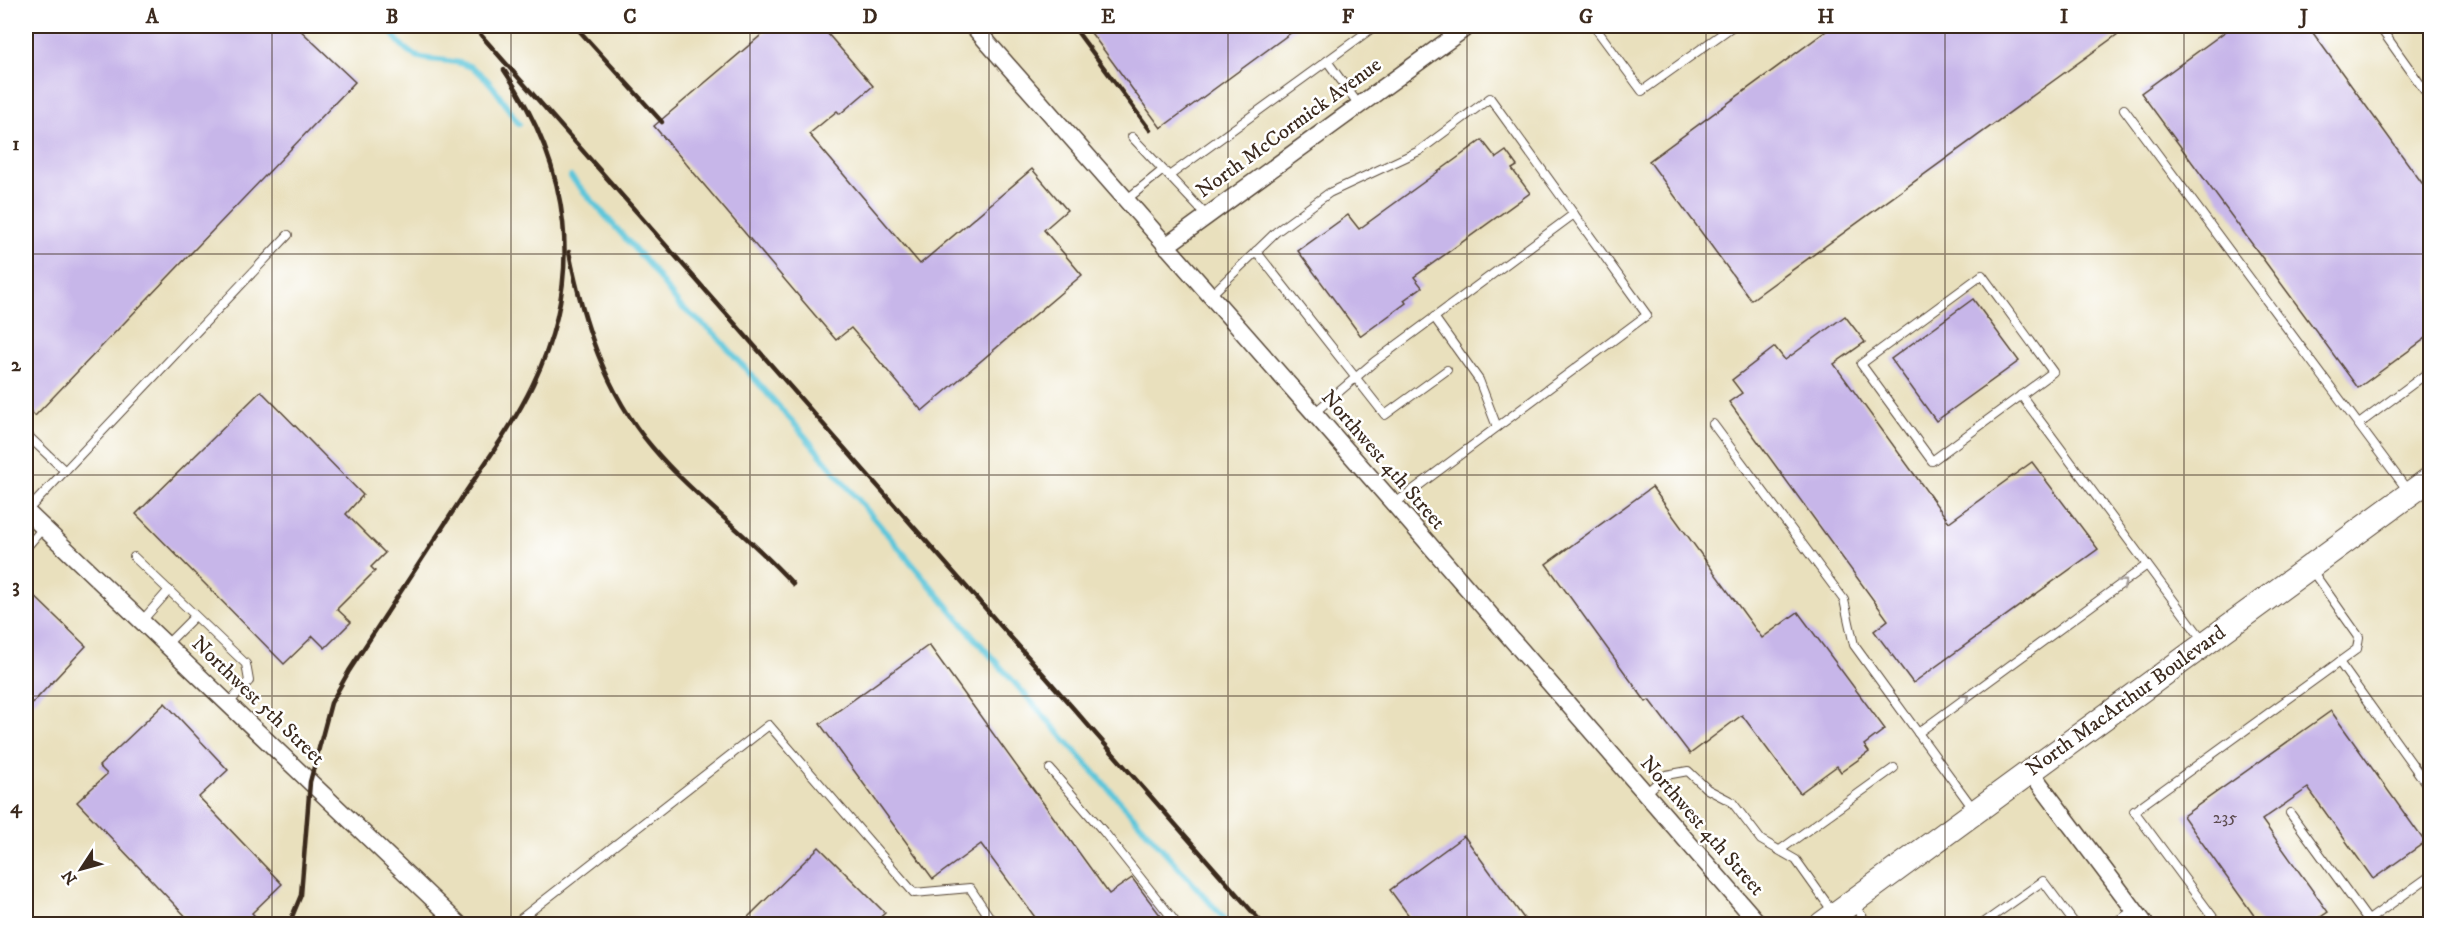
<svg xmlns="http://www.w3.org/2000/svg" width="2456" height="950" viewBox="0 0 2456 950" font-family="'IM FELL DW Pica',serif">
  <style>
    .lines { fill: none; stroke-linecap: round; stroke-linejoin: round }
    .stream { stroke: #5dc6da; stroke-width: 6 }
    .building { fill: #c7b6e9 }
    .service-casing { stroke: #554536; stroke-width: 10 }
    .minor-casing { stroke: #554536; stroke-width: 19 }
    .secondary-casing { stroke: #554536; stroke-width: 26 }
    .service { stroke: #fff; stroke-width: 8 }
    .minor { stroke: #fff; stroke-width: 16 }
    .secondary { stroke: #fff; stroke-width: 24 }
    .rail { stroke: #3b2a1e; stroke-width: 4.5 }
    .oneway { stroke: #a79f9a }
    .grid { fill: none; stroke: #3b2a1e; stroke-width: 1.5; stroke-opacity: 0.55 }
    .labels { text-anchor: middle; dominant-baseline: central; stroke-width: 5; stroke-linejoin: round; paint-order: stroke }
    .number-label { font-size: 18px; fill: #5e4d51 }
    .street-label { font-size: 21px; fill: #3b2a1e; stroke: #fff }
    .neatline { fill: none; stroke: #3b2a1e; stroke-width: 2 }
    .grid-label { font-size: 20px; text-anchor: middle; font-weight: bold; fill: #3b2a1e }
  </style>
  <rect width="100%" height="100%" fill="#fff"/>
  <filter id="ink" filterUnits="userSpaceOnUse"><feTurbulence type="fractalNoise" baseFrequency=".0167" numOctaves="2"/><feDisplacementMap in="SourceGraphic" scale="12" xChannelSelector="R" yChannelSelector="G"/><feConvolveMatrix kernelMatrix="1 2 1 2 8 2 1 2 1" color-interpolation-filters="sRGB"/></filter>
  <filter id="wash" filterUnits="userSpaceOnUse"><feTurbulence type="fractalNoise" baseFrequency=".008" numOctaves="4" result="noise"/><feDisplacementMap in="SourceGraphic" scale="24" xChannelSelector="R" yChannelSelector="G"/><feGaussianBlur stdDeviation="1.35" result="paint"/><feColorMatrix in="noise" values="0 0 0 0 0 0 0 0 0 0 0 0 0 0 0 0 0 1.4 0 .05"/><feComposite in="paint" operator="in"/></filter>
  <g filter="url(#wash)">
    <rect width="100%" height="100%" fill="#e9e0bd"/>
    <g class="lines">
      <g class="stream">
        <path d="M387 26C394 37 403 50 416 56 429 62 453 58 471 67 492 79 505 105 519 124"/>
        <path d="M571 177 649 265 679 305 716 335 797 427 972 635 1229 924"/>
      </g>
    </g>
    <g id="blocks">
      <g class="building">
        <path d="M26 26H296L355 82 35 416 26 406Z"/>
        <path d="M772 26H821L873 86 840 114 837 111 809 134 920 264 1032 169 1067 210 1044 230 1082 275 922 411 851 328 836 340 654 126Z"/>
        <path d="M1086 26H1300L1161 128Z"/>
        <path d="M1833 26H2129L1751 300 1649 161Z"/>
        <path d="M2233 26H2308L2430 194V335L2358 388 2141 93Z"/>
        <path d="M1482 140 1496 158 1506 151 1517 166 1512 169 1530 193 1414 277 1422 287 1404 300 1406 303 1361 336 1298 251 1348 215 1359 229Z"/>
        <path d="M1973 299 2019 361 1936 421 1891 359Z"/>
        <path d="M1845 316 1865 342 1834 364 1949 522 2032 462 2098 549 1913 683 1874 631 1888 620 1729 402 1742 393 1732 380 1775 347 1785 360Z"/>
        <path d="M261 391 363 495 346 514 385 553 371 567 375 571 337 609 351 622 325 648 313 636 284 664 136 514Z"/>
        <path d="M1652 487 1762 638 1798 612 1885 729 1864 745 1869 752 1841 772 1837 766 1800 793 1742 715 1690 754 1649 700 1646 702 1546 564Z"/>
        <path d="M26 588 86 646 26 710Z"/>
        <path d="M929 645 1109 894 1132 878 1167 924H1040L981 844 933 879 820 724Z"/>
        <path d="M165 703 228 770 199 797 282 884 252 913 262 924H193L77 802 107 774 99 766Z"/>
        <path d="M2331 711 2425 842 2373 879 2308 788 2262 820 2328 912 2310 924H2260L2183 816Z"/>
        <path d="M1464 836 1528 924H1415L1390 890Z"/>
        <path d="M819 847 885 913 873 924H741Z"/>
      </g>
    </g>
  </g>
  <g filter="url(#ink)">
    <use href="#blocks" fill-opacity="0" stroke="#554536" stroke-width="1.5"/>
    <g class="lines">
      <defs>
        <g id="service">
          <path d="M1594 26 1642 91 1733 26"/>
          <path d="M2379 26 2430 98"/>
          <path d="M1327 61 1359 105"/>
          <path d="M2124 109 2408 491"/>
          <path d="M1132 137 1207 216"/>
          <path d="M1169 176 1375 26"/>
          <path d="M1126 200 1163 170"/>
          <path d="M1256 251 1385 415 1447 370"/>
          <path d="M1982 275 2053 372 1932 461 1861 364Z"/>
          <path d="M1210 296 1276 232 1329 193 1419 151 1490 98 1647 315 1394 504"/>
          <path d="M1434 317 1479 380 1497 427"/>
          <path d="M2021 395 2205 643"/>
          <path d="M1314 413 1374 362 1574 214"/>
          <path d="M1713 424 1844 600 1854 645 1975 811"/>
          <path d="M2359 424 2430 371"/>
          <path d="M26 434 65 471"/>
          <path d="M26 512 288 235"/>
          <path d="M26 548 43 528"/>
          <path d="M134 557 246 664 249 681 228 704"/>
          <path d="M141 622 169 590"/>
          <path d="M166 645 195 616"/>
          <path d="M2339 662 2430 789"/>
          <path d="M1918 733 2147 565"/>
          <path d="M1050 769 1104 832 1177 924"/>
          <path d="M1645 794 1666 775 1688 771 1707 789 1732 802 1761 840 1796 860 1833 912"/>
          <path d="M2290 813 2368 920"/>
          <path d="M1780 850 1894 768"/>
          <path d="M1852 903 1868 924"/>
          <path d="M514 924 769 725 914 893 970 888 994 924"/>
          <path d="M1982 924 2043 881 2075 924"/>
          <path d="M2113 924 2134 910"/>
          <path d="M2218 924 2134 811 2357 649 2359 637 2310 568"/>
          <path d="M2363 924 2430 876"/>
        </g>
        <g id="minor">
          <path d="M973 26 1394 504 1759 924"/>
          <path d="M1166 246 1468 26"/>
          <path d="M26 511 459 924"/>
          <path d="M2030 771 2145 924"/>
        </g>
        <path id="secondary" d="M1822 924 2430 479"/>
      </defs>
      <use href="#service" class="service-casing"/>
      <use href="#minor" class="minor-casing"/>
      <use href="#secondary" class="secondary-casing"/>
      <use href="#service" class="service"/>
      <use href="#minor" class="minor"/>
      <use href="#secondary" class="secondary"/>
      <g class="rail">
        <path d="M473 26 1263 924"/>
        <path d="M575 26 662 122"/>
        <path d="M1073 26 1150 130"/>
        <path d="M569 252C583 321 605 392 652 447 694 497 749 535 793 584"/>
        <path d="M289 924 301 895 310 782 331 703 349 671C387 613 425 555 463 496 487 460 514 424 533 384 585 275 571 169 504 70"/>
      </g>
    </g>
    <defs><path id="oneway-chevron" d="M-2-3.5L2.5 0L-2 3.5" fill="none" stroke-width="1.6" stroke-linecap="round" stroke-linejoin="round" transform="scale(1.5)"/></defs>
    <g class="oneway">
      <use href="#oneway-chevron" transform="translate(2123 583) rotate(-36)"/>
      <use href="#oneway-chevron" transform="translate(1965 698) rotate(-36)"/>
    </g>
  </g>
  <path class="grid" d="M272 26V924M511 26V924M750 26V924M989 26V924M1228 26V924M1467 26V924M1706 26V924M1945 26V924M2184 26V924M26 254H2430M26 475H2430M26 696H2430"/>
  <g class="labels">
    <g class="number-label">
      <text x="2225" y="818">235</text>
    </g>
    <g class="street-label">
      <text transform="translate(1289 128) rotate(-36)">North McCormick Avenue</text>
      <text transform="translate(1383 460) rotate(49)">Northwest 4th Street</text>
      <text transform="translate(258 701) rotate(44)">Northwest 5th Street</text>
      <text transform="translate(2126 701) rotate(-36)">North MacArthur Boulevard</text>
      <text transform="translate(1702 826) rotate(49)">Northwest 4th Street</text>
    </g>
  </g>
  <rect width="2456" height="950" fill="none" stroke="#fff" stroke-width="66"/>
  <g transform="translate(81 869) rotate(234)" stroke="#ffffff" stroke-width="4.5" paint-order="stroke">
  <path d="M0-4.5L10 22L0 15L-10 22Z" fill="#3b2a1e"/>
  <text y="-9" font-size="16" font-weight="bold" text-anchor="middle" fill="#3b2a1e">N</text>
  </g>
  <rect x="33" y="33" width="2390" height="884" class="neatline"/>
  <g class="grid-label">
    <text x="152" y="23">A</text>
    <text x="392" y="23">B</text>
    <text x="630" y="23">C</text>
    <text x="870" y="23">D</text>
    <text x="1108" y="23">E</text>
    <text x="1348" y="23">F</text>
    <text x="1586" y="23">G</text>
    <text x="1826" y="23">H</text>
    <text x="2064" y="23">I</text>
    <text x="2304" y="23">J</text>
    <text x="16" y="150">1</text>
    <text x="16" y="371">2</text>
    <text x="16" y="592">3</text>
    <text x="16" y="813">4</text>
  </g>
</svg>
